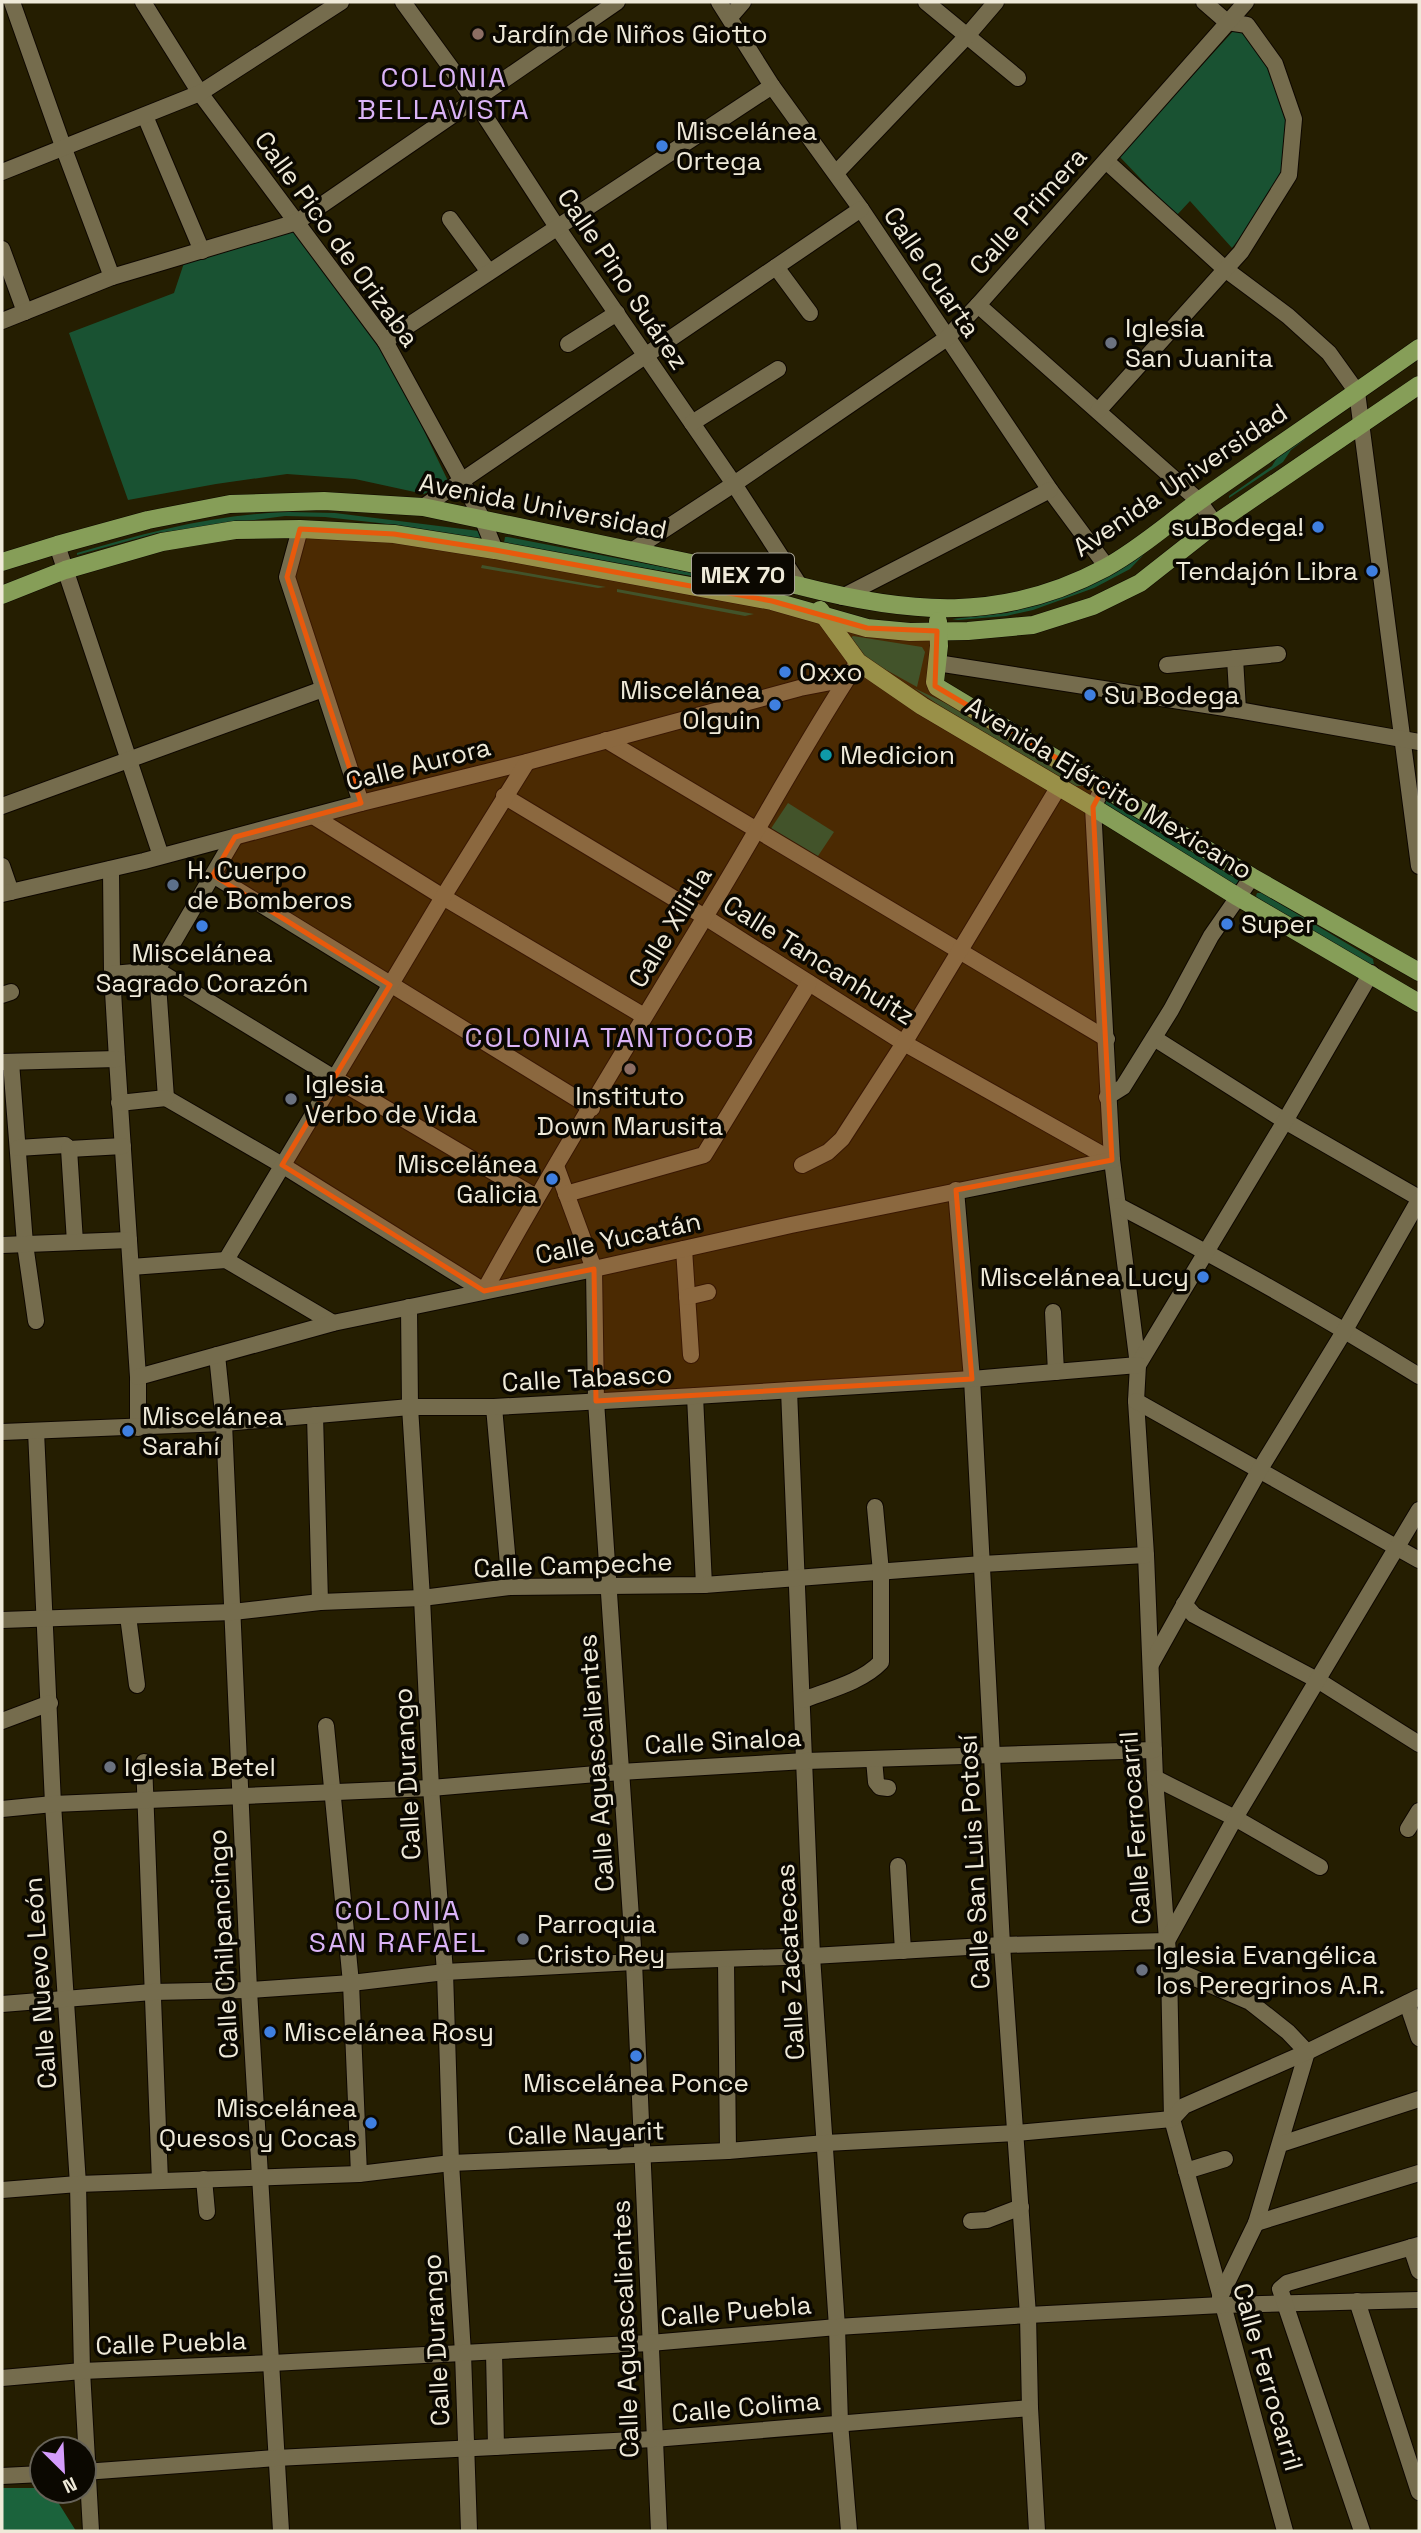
<svg xmlns="http://www.w3.org/2000/svg" width="1421" height="2533" viewBox="0 0 1421 2533" font-family="'Space Grotesk',sans-serif">
  <style>
    .green { fill: #195232 }
    .forest { fill: #1b633c }
    .lines { fill: none; stroke-linecap: round; stroke-linejoin: round }
    .minor-casing { stroke: #0e0700; stroke-width: 18 }
    .major-casing { stroke: #0e0700; stroke-width: 19 }
    .minor { stroke: #756c4d; stroke-width: 16 }
    .major { stroke: #869e58; stroke-width: 18 }
    .marked { fill: #e8590c; fill-opacity: 0.2; stroke: #e8590c; stroke-width: 5; stroke-linejoin: round }
    .education-dot { fill: #8d6e63; stroke: #0b0801; stroke-width: 2.5 }
    .shop-dot { fill: #3f7fe0; stroke: #0b0801; stroke-width: 2.5 }
    .worship-dot { fill: #6b7280; stroke: #0b0801; stroke-width: 2.5 }
    .culture-dot { fill: #0f9aa8; stroke: #0b0801; stroke-width: 2.5 }
    .service-dot { fill: #5c6f8a; stroke: #0b0801; stroke-width: 2.5 }
    .labels { text-anchor: middle; dominant-baseline: central; stroke-width: 7; stroke-linejoin: round; paint-order: stroke }
    .shield { fill: #0b0801; stroke: #aba698; stroke-width: 2 }
    .shield-label { font-size: 24px; font-weight: bold; fill: #efead9 }
    .poi-label { font-size: 26px; fill: #efead9; stroke: #0b0801; text-anchor: start }
    .street-label { font-size: 26px; fill: #efead9; stroke: #0b0801 }
    .neighbourhood-label { font-size: 28px; letter-spacing: 2px; fill: #dab3f6; stroke: #0b0801 }
  </style>
  <rect width="100%" height="100%" fill="#251e01"/>
  <g class="green">
    <path d="M1236 28C1273 58 1301 129 1282 176 1271 203 1250 225 1232 248L1190 201 1176 216 1119 156Z"/>
    <path d="M293 230 385 349 448 481 424 494 355 479 287 474 216 484 128 500 69 333 174 293 185 260Z"/>
    <path d="M1334 417 1291 450 1283 462 1229 498V496L1272 466 1280 453Z"/>
    <path d="M289 512 335 513 479 531 482 537 476 540 397 525 325 517 285 516 157 533 77 555V553C148 532 215 514 289 512Z"/>
    <path d="M1181 523 1180 527 1149 549 1130 569 1094 588 1033 610 1006 616 958 620 952 619 1007 613 1033 606 1119 566Z"/>
    <path d="M505 537H508L771 588 770 589 524 548 504 543Z"/>
    <path d="M482 565 606 587 598 588 481 568Z"/>
    <path d="M617 589 754 614 745 616 617 592Z"/>
    <path d="M853 636 922 647 925 652 917 687 854 652 849 639Z"/>
    <path d="M914 688 954 707 1082 784 1081 786H1075L950 713Z"/>
    <path d="M1105 800 1107 801 1242 881 1238 886 1236 885 1103 806Z"/>
    <path d="M788 803 834 832 816 859 770 830Z"/>
    <path d="M1257 893H1262L1373 959 1374 965 1372 966 1259 899 1256 896Z"/>
  </g>
  <path class="forest" d="M2 2488H42V2491H51L76 2531H2Z"/>
  <g class="lines">
    <defs>
      <g id="minor">
        <path d="M12 2 64 149 112 277"/>
        <path d="M143 2 200 93 385 341 482 518 495 550"/>
        <path d="M403 2 475 101 557 227 734 484 800 586"/>
        <path d="M719 2 772 86 861 209 1050 490 1107 567"/>
        <path d="M926 2 1018 78"/>
        <path d="M730 17 743 2"/>
        <path d="M145 116 202 251"/>
        <path d="M1106 161 1225 269 1288 316 1329 353 1357 392 1419 866"/>
        <path d="M2 172 200 93 341 2"/>
        <path d="M836 173 966 37 996 2"/>
        <path d="M450 219 489 272"/>
        <path d="M2 249 25 312"/>
        <path d="M776 267 810 313"/>
        <path d="M978 305 1199 501 1215 524"/>
        <path d="M2 321 112 277 297 222 617 2"/>
        <path d="M385 341 772 86"/>
        <path d="M568 344 617 313"/>
        <path d="M1098 411 1241 252 1289 175 1294 119 1275 64 1247 25 1227 22 1204 2"/>
        <path d="M692 423 778 369"/>
        <path d="M423 507 861 209"/>
        <path d="M300 529 287 577 361 803"/>
        <path d="M57 545 161 856"/>
        <path d="M633 550 734 484 947 338 978 305 1246 2"/>
        <path d="M842 597 1050 490"/>
        <path d="M1235 658 1238 710"/>
        <path d="M937 663 1238 710 1419 742"/>
        <path d="M1167 665 1278 654"/>
        <path d="M606 740 1107 1039"/>
        <path d="M1104 786 1093 807 1112 1160 1138 1365 1136 1401 1146 1555 1155 1778 1169 1967 1172 2119 1285 2531"/>
        <path d="M504 796 705 917 904 1043 1112 1160"/>
        <path d="M2 806 323 689"/>
        <path d="M313 816 443 897 644 1016"/>
        <path d="M2 866 11 892"/>
        <path d="M111 869 112 974 117 1059 138 1377V1428"/>
        <path d="M213 875 592 1108"/>
        <path d="M2 894 144 861 361 803 527 762 800 688 847 679"/>
        <path d="M112 974 157 970 334 1078 536 1197"/>
        <path d="M2 995 11 992"/>
        <path d="M1154 1038 1285 1121 1419 1198"/>
        <path d="M2 1062 117 1059"/>
        <path d="M11 1062 25 1244 36 1321"/>
        <path d="M1107 1097 1123 1087 1171 1010 1211 936 1252 877"/>
        <path d="M166 1098 282 1165 484 1291C554 1165 630 1041 705 917 757 833 803 745 858 662"/>
        <path d="M166 1098 157 970 235 837"/>
        <path d="M119 1103 166 1098"/>
        <path d="M18 1148 65 1145 69 1149 123 1146"/>
        <path d="M69 1149 75 1242"/>
        <path d="M802 1165 828 1152 842 1139 904 1043 1058 788"/>
        <path d="M556 1166 594 1269 596 1401 634 1962 659 2531"/>
        <path d="M956 1190 972 1379 1002 1945 1028 2315 1030 2408 1037 2531"/>
        <path d="M566 1194 704 1155 809 983"/>
        <path d="M1119 1206C1221 1259 1321 1315 1419 1376"/>
        <path d="M2 1245 129 1240"/>
        <path d="M684 1249 691 1355"/>
        <path d="M226 1260 443 897 527 762"/>
        <path d="M131 1267 226 1260 333 1323"/>
        <path d="M687 1297 708 1292"/>
        <path d="M409 1307 410 1407 422 1598 431 1788 445 1972 451 2163 463 2353 469 2531"/>
        <path d="M1053 1312 1056 1372"/>
        <path d="M217 1355 224 1423 249 1990 281 2531"/>
        <path d="M1138 1365 1285 1121 1371 973"/>
        <path d="M138 1377 333 1323 594 1269 791 1225 1112 1160"/>
        <path d="M789 1390 812 1956 837 2327 840 2423 849 2531"/>
        <path d="M695 1396 704 1585"/>
        <path d="M1136 1401 1419 1560"/>
        <path d="M494 1407 510 1587"/>
        <path d="M315 1415 320 1602"/>
        <path d="M36 1431 53 1804 78 2184 82 2371 91 2531"/>
        <path d="M2 1432 224 1423 410 1407H494L695 1396 972 1379 1138 1365"/>
        <path d="M1184 1604 1194 1615 1319 1681 1419 1744"/>
        <path d="M128 1616 137 1685"/>
        <path d="M2 1620 233 1612 320 1602 422 1598 510 1587 704 1585 982 1564 1146 1555"/>
        <path d="M1151 1664 1260 1469 1345 1330 1419 1200"/>
        <path d="M803 1700C829 1690 862 1682 881 1662V1572L875 1507"/>
        <path d="M2 1721 50 1703"/>
        <path d="M326 1726 351 1983 359 2174"/>
        <path d="M874 1759 876 1782 880 1787 888 1788"/>
        <path d="M144 1762 160 2181"/>
        <path d="M1155 1778 1235 1818 1320 1867"/>
        <path d="M2 1809 53 1804 431 1788 620 1772 806 1761 1154 1750"/>
        <path d="M1408 1829 1419 1811"/>
        <path d="M898 1866 903 1951"/>
        <path d="M726 1960 728 2151"/>
        <path d="M1169 1967 1250 2002 1288 2032 1307 2052 1256 2223 1220 2297"/>
        <path d="M1407 2003 1419 2038"/>
        <path d="M2 2004 152 1992 249 1990 351 1983 445 1972 634 1962 812 1956 1002 1945 1167 1941 1235 1818 1419 1510"/>
        <path d="M1281 2144 1419 2099"/>
        <path d="M1186 2171 1225 2159"/>
        <path d="M204 2179 207 2212"/>
        <path d="M2 2190 78 2184 359 2174 451 2163 728 2151 826 2143 1016 2133 1172 2119 1184 2106 1307 2052 1419 1997"/>
        <path d="M971 2221 987 2220 1021 2207"/>
        <path d="M1256 2223 1419 2173"/>
        <path d="M1411 2247 1419 2271"/>
        <path d="M1357 2301 1419 2492"/>
        <path d="M494 2352 496 2447"/>
        <path d="M2 2378 82 2371 272 2363 650 2343 837 2327 1028 2315 1222 2305 1419 2300"/>
        <path d="M84 2472 276 2458 654 2439 1030 2408"/>
        <path d="M2 2476 42 2474"/>
        <path d="M1362 2531 1280 2289 1287 2283 1419 2245"/>
      </g>
      <g id="major">
        <path d="M2 562 57 545 148 520 230 504 324 501 423 507 800 586C909 614 1002 623 1105 568 1143 547 1174 518 1209 494 1279 445 1350 397 1419 348"/>
        <path d="M2 595 65 570 162 542 235 530 300 529 394 534 495 550 772 601 867 628 910 632 968 631 1033 625 1093 606 1140 583 1215 524 1419 385"/>
        <path d="M820 610 858 662 922 706 1093 807 1238 897 1419 1003"/>
        <path d="M938 621 939 646 935 682 937 687 1252 877 1419 972"/>
      </g>
    </defs>
    <use href="#minor" class="minor-casing"/>
    <use href="#major" class="major-casing"/>
    <use href="#minor" class="minor"/>
    <use href="#major" class="major"/>
  </g>
  <path class="marked" d="M300 529 394 534 495 550 772 601 867 628 937 631 935 686 1104 786 1093 807 1112 1160 956 1190 972 1379 596 1401 594 1269 484 1291 282 1165 390 985 213 875 235 837 361 803 287 577Z"/>
  <g class="education-dot">
    <circle cx="478" cy="34" r="7"/>
    <circle cx="630" cy="1069" r="7"/>
  </g>
  <g class="shop-dot">
    <circle cx="662" cy="146" r="7"/>
    <circle cx="1318" cy="527" r="7"/>
    <circle cx="1372" cy="571" r="7"/>
    <circle cx="785" cy="672" r="7"/>
    <circle cx="1090" cy="695" r="7"/>
    <circle cx="775" cy="705" r="7"/>
    <circle cx="1227" cy="924" r="7"/>
    <circle cx="202" cy="926" r="7"/>
    <circle cx="552" cy="1179" r="7"/>
    <circle cx="1203" cy="1277" r="7"/>
    <circle cx="128" cy="1431" r="7"/>
    <circle cx="270" cy="2032" r="7"/>
    <circle cx="636" cy="2056" r="7"/>
    <circle cx="371" cy="2123" r="7"/>
  </g>
  <g class="worship-dot">
    <circle cx="1111" cy="343" r="7"/>
    <circle cx="291" cy="1099" r="7"/>
    <circle cx="110" cy="1767" r="7"/>
    <circle cx="523" cy="1939" r="7"/>
    <circle cx="1142" cy="1970" r="7"/>
  </g>
  <circle class="culture-dot" cx="826" cy="755" r="7"/>
  <circle class="service-dot" cx="173" cy="885" r="7"/>
  <g class="labels">
    <rect class="shield" x="692" y="553.5" width="102" height="41" rx="5"/>
    <g class="shield-label">
      <text x="743" y="574">MEX 70</text>
    </g>
    <g class="poi-label">
      <text x="492" y="34">Jardín de Niños Giotto</text>
      <text x="676" y="131">Miscelánea<tspan x="676" dy="30">Ortega</tspan></text>
      <text x="1125" y="328">Iglesia<tspan x="1125" dy="30">San Juanita</tspan></text>
      <text x="1304" y="527" text-anchor="end">suBodega!</text>
      <text x="1358" y="571" text-anchor="end">Tendajón Libra</text>
      <text x="799" y="672">Oxxo</text>
      <text x="761" y="690" text-anchor="end">Miscelánea<tspan x="761" dy="30">Olguin</tspan></text>
      <text x="1104" y="695">Su Bodega</text>
      <text x="840" y="755">Medicion</text>
      <text x="187" y="870">H. Cuerpo<tspan x="187" dy="30">de Bomberos</tspan></text>
      <text x="1241" y="924">Super</text>
      <text x="202" y="953" text-anchor="middle">Miscelánea<tspan x="202" dy="30">Sagrado Corazón</tspan></text>
      <text x="305" y="1084">Iglesia<tspan x="305" dy="30">Verbo de Vida</tspan></text>
      <text x="630" y="1096" text-anchor="middle">Instituto<tspan x="630" dy="30">Down Marusita</tspan></text>
      <text x="538" y="1164" text-anchor="end">Miscelánea<tspan x="538" dy="30">Galicia</tspan></text>
      <text x="1189" y="1277" text-anchor="end">Miscelánea Lucy</text>
      <text x="142" y="1416">Miscelánea<tspan x="142" dy="30">Sarahí</tspan></text>
      <text x="124" y="1767">Iglesia Betel</text>
      <text x="537" y="1924">Parroquia<tspan x="537" dy="30">Cristo Rey</tspan></text>
      <text x="1156" y="1955">Iglesia Evangélica<tspan x="1156" dy="30">los Peregrinos A.R.</tspan></text>
      <text x="284" y="2032">Miscelánea Rosy</text>
      <text x="636" y="2083" text-anchor="middle">Miscelánea Ponce</text>
      <text x="357" y="2108" text-anchor="end">Miscelánea<tspan x="357" dy="30">Quesos y Cocas</tspan></text>
    </g>
    <g class="street-label">
      <text transform="translate(1028 211) rotate(-48)">Calle Primera</text>
      <text transform="translate(337 239) rotate(54)">Calle Pico de Orizaba</text>
      <text transform="translate(932 272) rotate(56)">Calle Cuarta</text>
      <text transform="translate(623 279) rotate(56)">Calle Pino Suárez</text>
      <text transform="translate(1180 480) rotate(-34)">Avenida Universidad</text>
      <text transform="translate(543 506) rotate(11)">Avenida Universidad</text>
      <text transform="translate(418 764) rotate(-14)">Calle Aurora</text>
      <text transform="translate(1109 788) rotate(31)">Avenida Ejército Mexicano</text>
      <text transform="translate(670 927) rotate(-59)">Calle Xilitla</text>
      <text transform="translate(819 960) rotate(32)">Calle Tancanhuitz</text>
      <text transform="translate(618 1238) rotate(-12)">Calle Yucatán</text>
      <text transform="translate(587 1378) rotate(-3)">Calle Tabasco</text>
      <text transform="translate(573 1565) rotate(-2)">Calle Campeche</text>
      <text transform="translate(723 1741) rotate(-3)">Calle Sinaloa</text>
      <text transform="translate(596 1763) rotate(-94)">Calle Aguascalientes</text>
      <text transform="translate(407 1774) rotate(-93)">Calle Durango</text>
      <text transform="translate(1135 1828) rotate(-94)">Calle Ferrocarril</text>
      <text transform="translate(974 1862) rotate(-93)">Calle San Luis Potosí</text>
      <text transform="translate(223 1944) rotate(-93)">Calle Chilpancingo</text>
      <text transform="translate(790 1962) rotate(-93)">Calle Zacatecas</text>
      <text transform="translate(40 1983) rotate(-94)">Calle Nuevo León</text>
      <text transform="translate(586 2133) rotate(-2)">Calle Nayarit</text>
      <text transform="translate(736 2311) rotate(-5)">Calle Puebla</text>
      <text transform="translate(625 2329) rotate(-92)">Calle Aguascalientes</text>
      <text transform="translate(436 2340) rotate(-93)">Calle Durango</text>
      <text transform="translate(171 2343) rotate(-2)">Calle Puebla</text>
      <text transform="translate(1268 2377) rotate(74)">Calle Ferrocarril</text>
      <text transform="translate(746 2407) rotate(-5)">Calle Colima</text>
    </g>
    <g class="neighbourhood-label">
      <text x="444" y="77">COLONIA<tspan x="444" dy="32">BELLAVISTA</tspan></text>
      <text x="610" y="1037">COLONIA TANTOCOB</text>
      <text x="398" y="1910">COLONIA<tspan x="398" dy="32">SAN RAFAEL</tspan></text>
    </g>
  </g>
  <rect width="1421" height="2533" fill="none" stroke="#efead9" stroke-width="7"/>
  <g transform="translate(63 2470) rotate(156)"><circle r="33" fill="#0b0801" stroke="#666257" stroke-width="2"/>
  <path d="M0-5L12 26L0 18L-12 26Z" fill="#d49cfb"/>
  <text y="-10" font-size="19" font-weight="bold" text-anchor="middle" fill="#efead9">N</text>
  </g>
</svg>
